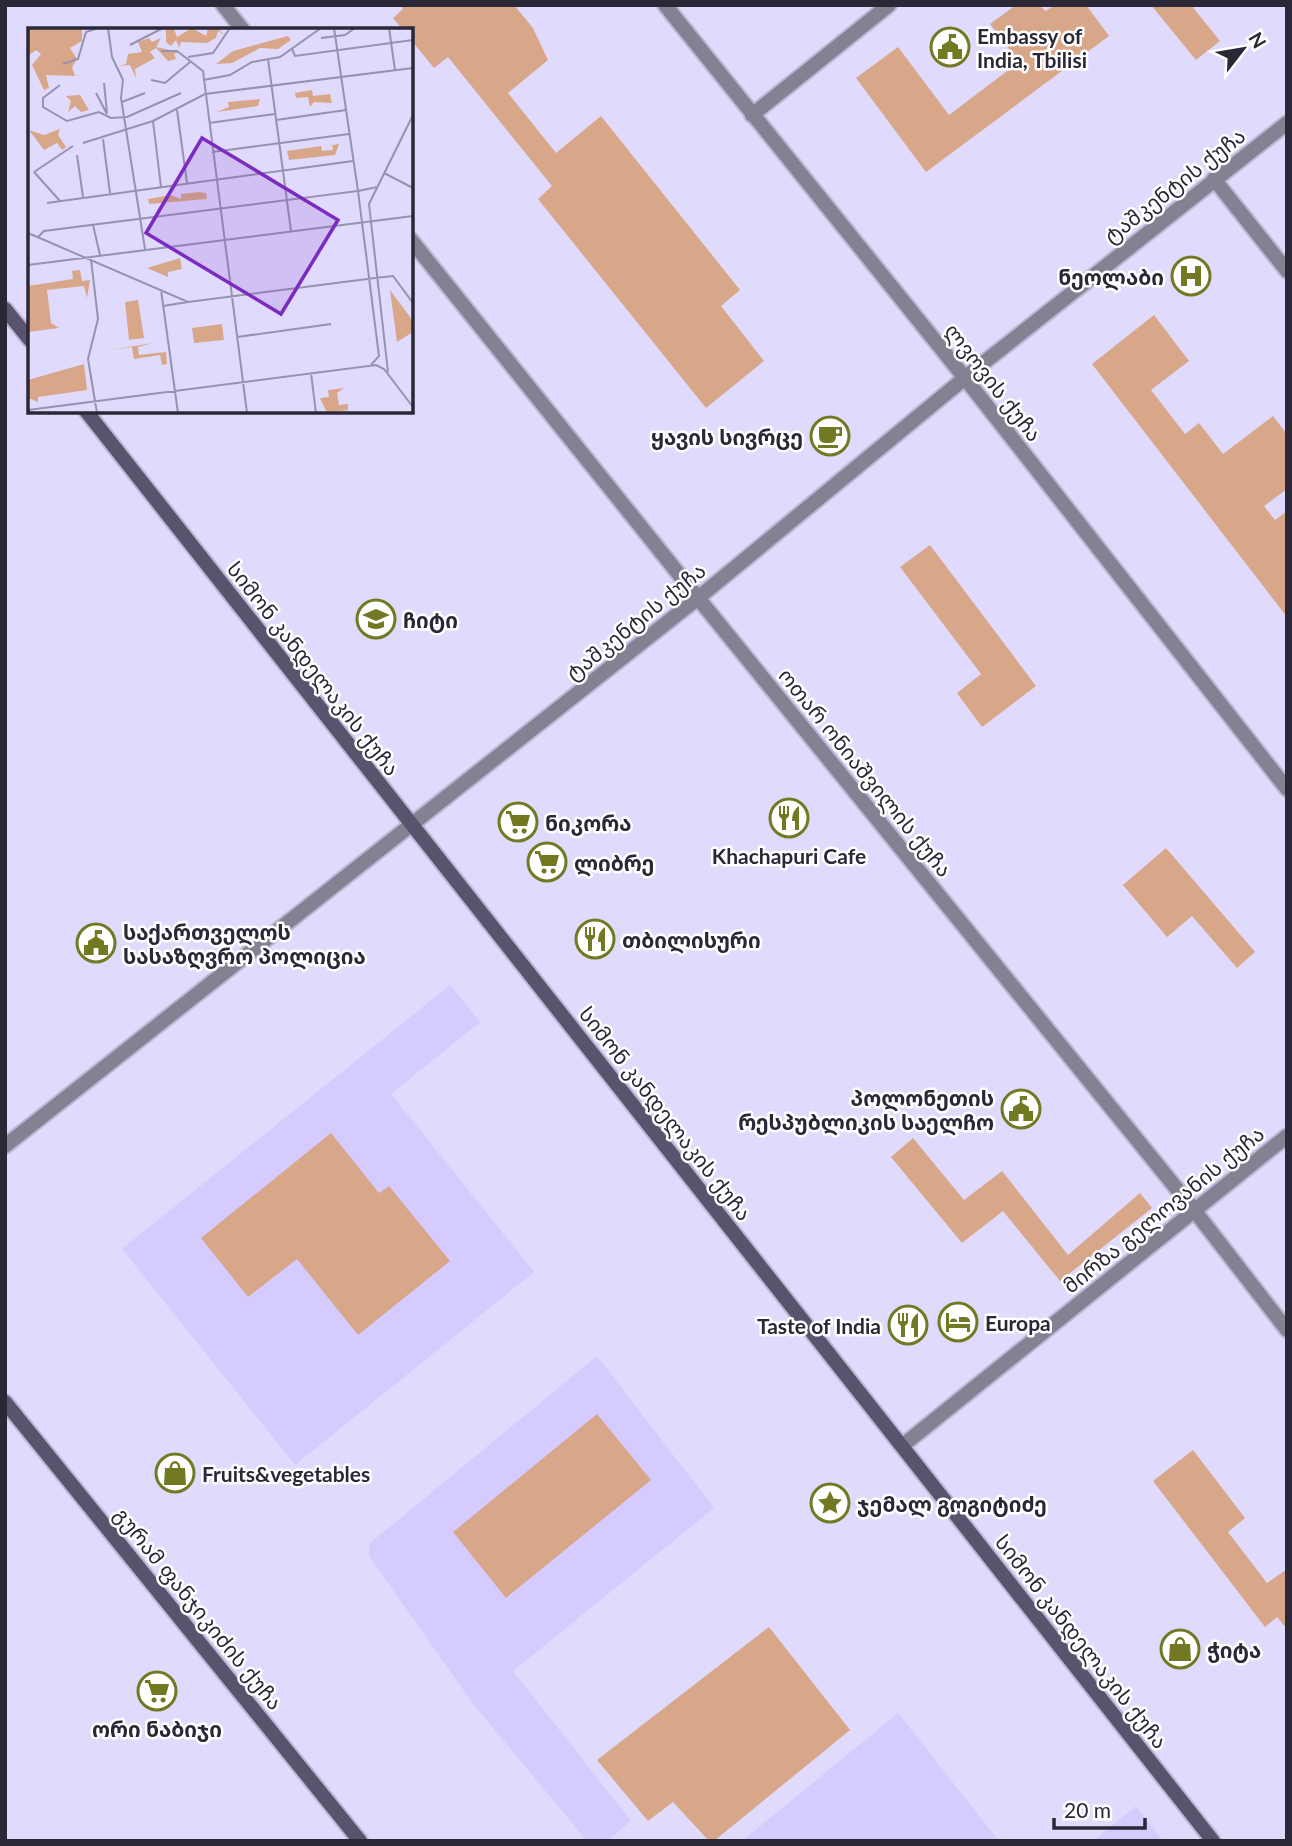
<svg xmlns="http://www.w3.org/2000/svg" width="1292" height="1846" viewBox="0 0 1292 1846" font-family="Lato,'Noto Sans Georgian',sans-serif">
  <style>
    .built { fill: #d5cbff }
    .green { fill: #d8a789 }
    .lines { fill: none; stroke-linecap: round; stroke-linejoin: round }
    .street-casing { stroke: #bcb6d5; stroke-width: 18 }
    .secondary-casing { stroke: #bcb6d5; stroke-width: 18 }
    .street { stroke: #848193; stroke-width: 14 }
    .secondary { stroke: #59546e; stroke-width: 14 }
    .labels { text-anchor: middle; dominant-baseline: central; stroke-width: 5; stroke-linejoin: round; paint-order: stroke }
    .poi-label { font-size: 21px; font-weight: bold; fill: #2a2737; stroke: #fff; text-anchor: start }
    .street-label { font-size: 21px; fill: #2a2737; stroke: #fff }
    .inset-road { fill: none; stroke: #9792ae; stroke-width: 2 }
    .view { fill: #7b2cbf; fill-opacity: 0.15; stroke: #7b2cbf; stroke-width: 3.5 }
    .inset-edge { fill: none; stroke: #2a2737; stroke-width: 3.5 }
  </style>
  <rect width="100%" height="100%" fill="#e0dafd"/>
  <g class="built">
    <path d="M450 985 480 1022 391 1094 534 1272 295 1465 122 1249Z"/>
    <path d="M597 1356 714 1508 513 1671 631 1821 607 1841H587L474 1705 369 1556V1544Z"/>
    <path d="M898 1713 999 1841H742Z"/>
    <path d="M1136 1806 1163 1841H1093Z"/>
  </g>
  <g class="green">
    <path d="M401 5H514L533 28 548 60 508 93 556 153 601 116 740 290 721 306 764 361 706 408 538 199 552 186 448 57 434 68 411 40V30H403L393 18 403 9Z"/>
    <path d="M1016 5H1038L1046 11 1055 5H1086L1109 36 926 172 856 78 898 47 949 115 1019 62 990 24Z"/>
    <path d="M1151 5H1191L1220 41 1196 60Z"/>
    <path d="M1154 315 1189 361 1151 390 1185 434 1199 423 1223 454 1273 416 1287 434V489L1264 506 1275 520 1287 511V617L1092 364Z"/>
    <path d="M930 545 1036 686 982 727 957 693 981 674 900 567Z"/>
    <path d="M1166 848 1255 952 1237 968 1192 916 1167 937 1123 885Z"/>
    <path d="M331 1133 379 1193 389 1186 450 1261 358 1335 297 1259 248 1297 201 1238Z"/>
    <path d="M913 1138 964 1200 1002 1171 1068 1255 1140 1193 1152 1208 1060 1281 1003 1211 962 1243 891 1157Z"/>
    <path d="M597 1414 651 1480 506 1598 453 1532Z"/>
    <path d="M1193 1450 1245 1518 1228 1532 1267 1583 1287 1569V1629L1277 1617 1265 1627 1153 1481Z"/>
    <path d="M769 1627 850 1730 714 1841H709L673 1802 648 1821 597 1760Z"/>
  </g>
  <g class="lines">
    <defs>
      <g id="street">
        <path d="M223 5 243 30"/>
        <path d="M665 5 965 378 1287 789"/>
        <path d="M752 115 889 5"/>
        <path d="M1214 179 1287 271"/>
        <path d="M411 240 698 598 1194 1210 1287 1330"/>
        <path d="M5 1146 698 598 977 368 1287 123"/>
        <path d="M902 1446 1287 1136"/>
      </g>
      <g id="secondary">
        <path d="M5 309 30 340"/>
        <path d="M86 411 1213 1841"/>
        <path d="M5 1402 360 1841"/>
      </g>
    </defs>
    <use href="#street" class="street-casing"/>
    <use href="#secondary" class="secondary-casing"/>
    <use href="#street" class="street"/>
    <use href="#secondary" class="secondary"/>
  </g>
  <defs>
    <symbol id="civic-ring" viewBox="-11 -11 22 22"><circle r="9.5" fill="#fff" stroke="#737923" stroke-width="1.5"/><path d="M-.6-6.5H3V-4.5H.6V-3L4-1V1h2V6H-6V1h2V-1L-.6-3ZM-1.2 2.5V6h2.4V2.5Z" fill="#737923"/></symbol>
    <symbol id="hospital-ring" viewBox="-11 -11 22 22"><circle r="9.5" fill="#fff" stroke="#737923" stroke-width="1.5"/><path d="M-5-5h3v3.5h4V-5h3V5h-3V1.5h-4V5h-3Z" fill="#737923"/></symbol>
    <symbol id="cafe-ring" viewBox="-11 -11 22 22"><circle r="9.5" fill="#fff" stroke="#737923" stroke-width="1.5"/><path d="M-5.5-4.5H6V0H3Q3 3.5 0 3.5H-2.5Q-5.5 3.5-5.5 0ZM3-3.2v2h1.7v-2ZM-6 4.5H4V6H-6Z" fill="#737923"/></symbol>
    <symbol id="school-ring" viewBox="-11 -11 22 22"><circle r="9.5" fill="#fff" stroke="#737923" stroke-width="1.5"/><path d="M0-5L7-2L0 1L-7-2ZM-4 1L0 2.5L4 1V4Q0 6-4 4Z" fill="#737923"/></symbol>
    <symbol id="restaurant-ring" viewBox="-11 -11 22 22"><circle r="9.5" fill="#fff" stroke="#737923" stroke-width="1.5"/><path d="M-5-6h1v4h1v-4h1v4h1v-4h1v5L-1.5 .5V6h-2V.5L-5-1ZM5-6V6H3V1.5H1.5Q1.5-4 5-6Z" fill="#737923"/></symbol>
    <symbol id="supermarket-ring" viewBox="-11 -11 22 22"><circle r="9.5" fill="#fff" stroke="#737923" stroke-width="1.5"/><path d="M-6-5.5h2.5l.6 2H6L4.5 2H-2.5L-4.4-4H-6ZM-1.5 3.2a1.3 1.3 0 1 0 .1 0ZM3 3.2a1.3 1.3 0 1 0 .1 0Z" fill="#737923"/></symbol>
    <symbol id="hotel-ring" viewBox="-11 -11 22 22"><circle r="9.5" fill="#fff" stroke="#737923" stroke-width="1.5"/><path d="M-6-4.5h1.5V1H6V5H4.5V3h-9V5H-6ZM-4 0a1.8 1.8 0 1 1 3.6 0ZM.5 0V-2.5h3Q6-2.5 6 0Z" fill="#737923"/></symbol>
    <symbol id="shop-ring" viewBox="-11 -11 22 22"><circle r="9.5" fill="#fff" stroke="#737923" stroke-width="1.5"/><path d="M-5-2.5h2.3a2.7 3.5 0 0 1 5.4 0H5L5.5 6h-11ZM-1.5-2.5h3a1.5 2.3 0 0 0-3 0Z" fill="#737923"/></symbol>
    <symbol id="sight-ring" viewBox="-11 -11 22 22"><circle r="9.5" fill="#fff" stroke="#737923" stroke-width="1.5"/><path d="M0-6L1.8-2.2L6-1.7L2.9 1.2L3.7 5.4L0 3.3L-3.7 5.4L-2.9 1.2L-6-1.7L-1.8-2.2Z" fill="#737923"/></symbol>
  </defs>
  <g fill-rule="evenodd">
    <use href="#civic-ring" x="928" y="25" width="44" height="44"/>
    <use href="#hospital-ring" x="1169" y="254" width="44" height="44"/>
    <use href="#cafe-ring" x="808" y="414" width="44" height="44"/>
    <use href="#school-ring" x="354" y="597" width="44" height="44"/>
    <use href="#restaurant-ring" x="767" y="796" width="44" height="44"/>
    <use href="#supermarket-ring" x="496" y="800" width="44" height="44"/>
    <use href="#supermarket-ring" x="525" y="840" width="44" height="44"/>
    <use href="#restaurant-ring" x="573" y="917" width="44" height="44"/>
    <use href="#civic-ring" x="74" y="921" width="44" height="44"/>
    <use href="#civic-ring" x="999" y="1087" width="44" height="44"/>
    <use href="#hotel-ring" x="936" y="1300" width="44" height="44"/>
    <use href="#restaurant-ring" x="886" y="1303" width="44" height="44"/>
    <use href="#shop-ring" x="153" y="1451" width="44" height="44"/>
    <use href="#sight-ring" x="808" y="1481" width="44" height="44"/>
    <use href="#shop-ring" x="1158" y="1627" width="44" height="44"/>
    <use href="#supermarket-ring" x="135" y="1669" width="44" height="44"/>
  </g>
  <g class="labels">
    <g class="poi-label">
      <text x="977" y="35">Embassy of<tspan x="977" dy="24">India, Tbilisi</tspan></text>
      <text x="1164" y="276" text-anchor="end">ნეოლაბი</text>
      <text x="803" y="436" text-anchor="end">ყავის სივრცე</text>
      <text x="403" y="619">ჩიტი</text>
      <text x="545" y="822">ნიკორა</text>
      <text x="789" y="855" text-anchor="middle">Khachapuri Cafe</text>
      <text x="574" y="862">ლიბრე</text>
      <text x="123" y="931">საქართველოს<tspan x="123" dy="24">სასაზღვრო პოლიცია</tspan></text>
      <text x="622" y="939">თბილისური</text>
      <text x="994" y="1097" text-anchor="end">პოლონეთის<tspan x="994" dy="24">რესპუბლიკის საელჩო</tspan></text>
      <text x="985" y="1322">Europa</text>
      <text x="881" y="1325" text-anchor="end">Taste of India</text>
      <text x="202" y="1473">Fruits&amp;vegetables</text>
      <text x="857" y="1503">ჯემალ გოგიტიძე</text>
      <text x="1207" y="1649">ჭიტა</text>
      <text x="157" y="1728" text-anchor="middle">ორი ნაბიჯი</text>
    </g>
    <g class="street-label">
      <text transform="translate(1174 185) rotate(-38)">ტაშკენტის ქუჩა</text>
      <text transform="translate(994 382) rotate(52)">ლვოვის ქუჩა</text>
      <text transform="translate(635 621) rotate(-39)">ტაშკენტის ქუჩა</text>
      <text transform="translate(314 668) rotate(52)">სიმონ კანდელაკის ქუჩა</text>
      <text transform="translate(866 772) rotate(51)">ოთარ ონიაშვილის ქუჩა</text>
      <text transform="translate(666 1113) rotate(52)">სიმონ კანდელაკის ქუჩა</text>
      <text transform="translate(1163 1209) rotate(-39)">მირზა გელოვანის ქუჩა</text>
      <text transform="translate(199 1608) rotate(51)">გურამ ფანჯიკიძის ქუჩა</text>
      <text transform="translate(1082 1641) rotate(52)">სიმონ კანდელაკის ქუჩა</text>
    </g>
  </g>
  <g transform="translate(28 28)">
    <rect width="385" height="385" fill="#e0dafd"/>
    <path d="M0 0H54V13L42 20 49 31 44 39 47 48 18 47 21 60 16 62 4 37 13 26 8 22 0 28ZM138 0 146 1 149 9 164 0 178 8 180 0H190L196 7 190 3 188 10 179 15 153 14 151 20 148 12 143 18 138 14ZM260 8 263 12 250 21 232 20 204 35 188 36 205 23ZM121 10 124 14 133 10 128 19 151 24 146 26 148 31 140 33 128 20 122 24 127 30 107 41 108 50 102 37 91 38 98 36 100 26 114 24 110 14ZM284 62 285 68 302 66 304 75 286 74 282 79 280 69 268 70 267 65ZM52 67 61 82 53 84 47 78 40 84 43 73 38 68ZM232 71 230 78 189 84 201 79 200 74ZM32 101 30 107 38 119 34 122 29 115 16 122 1 102 16 107ZM311 116 307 127 261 132 259 123 293 118 294 123 305 122 304 117ZM171 164 178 165 179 171 121 176 120 171 143 167 153 171V166ZM152 230 154 241 140 244V249L119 240ZM52 242 54 253 62 252 59 270 56 258 19 262 23 295 31 300 0 304V258L45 251 44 243ZM362 262 385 293V304L369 314ZM110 272 116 310 101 312 97 274ZM194 296 196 312 166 315 164 300ZM125 315 110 319 111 327 138 324 139 336 134 337 132 327 106 331 104 319 81 322ZM56 336 59 362 10 369V374L0 370V352ZM316 360 309 365 311 377 320 376V382L299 385 292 370 301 369 300 362Z" fill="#d8a789"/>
    <path class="inset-road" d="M80 0 84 29 95 52 93 70 117 221M361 0 367 42M293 10 317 7 327 0M102 17 135 0M264 21 267 28 385 12M133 23H149L175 43 219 385M160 29 185 25 202 0M240 31 263 203M35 36 50 31 58 4 70 0M123 52 137 55 162 34M175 52 202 47 224 34 252 29 293 0M76 55 79 85M32 57 15 70V79L39 93 71 84 83 90 99 89 153 65M68 65 79 86M94 74 117 65M149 82 159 155M248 92 318 82M125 93 133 159M181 95 247 86M75 111 82 165M55 115 125 93 177 66 385 40M184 124 321 106M49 127 55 169M6 144 45 118M6 144 32 173M356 145 385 160M19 175 325 133M65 197 72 227M0 205 160 274 347 250M10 209 16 203 330 163 306 0M63 231 70 291 60 331 69 385M0 237 385 188M347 250 365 248 385 275M133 262 150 385M135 278 160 274M209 309 303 296M343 337 351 328 330 163 349 159M360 344 341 176 385 87M283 345 288 385M0 382 348 337 356 341 385 379"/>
    <path class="view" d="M174 110 310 192 253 286 118 205Z"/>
    <rect width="385" height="385" class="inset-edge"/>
  </g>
  <rect width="1292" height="1846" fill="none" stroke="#2a2737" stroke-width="14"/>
  <g transform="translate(1243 49) rotate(59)" stroke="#ffffff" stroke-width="5" paint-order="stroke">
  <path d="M0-5L12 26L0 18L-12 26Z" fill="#2a2737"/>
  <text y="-10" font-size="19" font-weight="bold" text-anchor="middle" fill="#2a2737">N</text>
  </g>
  <path d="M1054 1818v10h91v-10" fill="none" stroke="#2a2737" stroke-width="3.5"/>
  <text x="1064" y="1818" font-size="21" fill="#2a2737" stroke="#ffffff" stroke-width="5" paint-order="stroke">20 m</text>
</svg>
